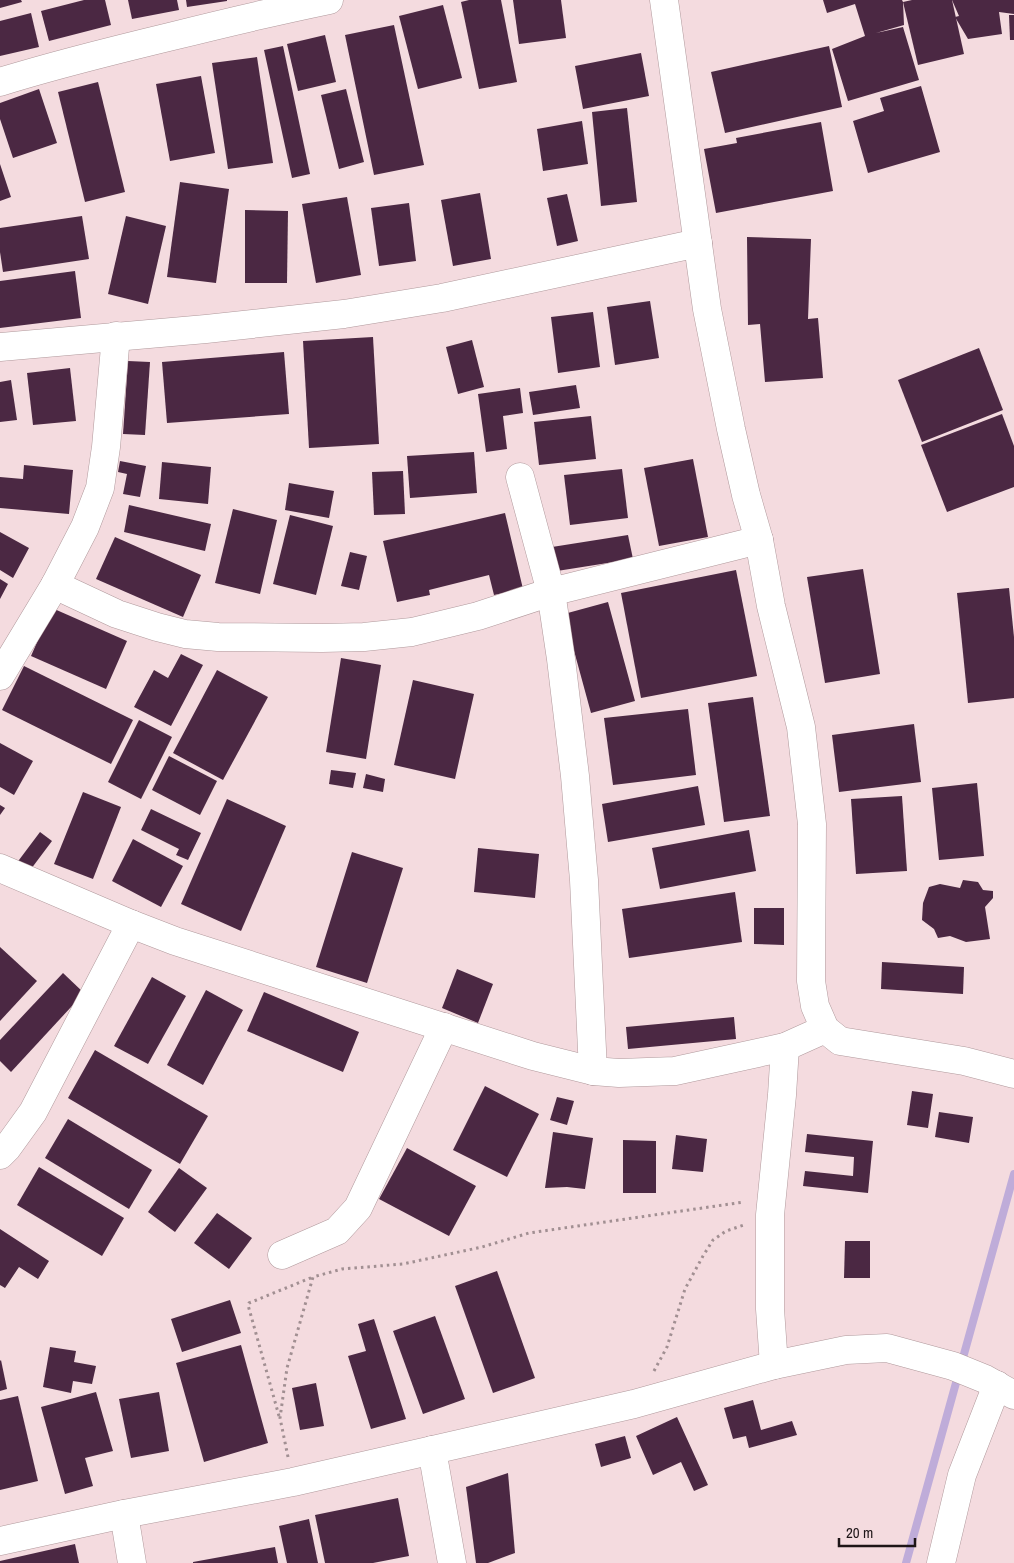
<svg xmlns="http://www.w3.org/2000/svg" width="1014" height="1563" viewBox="0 0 1014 1563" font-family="'Archivo Narrow',sans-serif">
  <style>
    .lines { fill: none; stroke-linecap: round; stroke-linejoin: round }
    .stream { stroke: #bfacd9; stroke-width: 8 }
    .building { fill: #4b2843 }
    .minor-casing { stroke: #b0999c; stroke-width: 29 }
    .path { stroke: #a18f92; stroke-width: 3; stroke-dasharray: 2.5 4; stroke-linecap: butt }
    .minor { stroke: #fff; stroke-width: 28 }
  </style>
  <rect width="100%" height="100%" fill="#f4dbdf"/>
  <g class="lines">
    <path class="stream" d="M906 1563 1014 1174"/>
  </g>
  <g class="building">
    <path d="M0 0H21L22 2 0 8Z"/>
    <path d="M84 0H105L111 25 49 41 41 11Z"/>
    <path d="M128 0H177L179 10 132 19Z"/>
    <path d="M186 0H227V1L187 7Z"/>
    <path d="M469 0H501L517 82 479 89 461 2Z"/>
    <path d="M513 0H561L566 38 519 44Z"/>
    <path d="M823 0H902L903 2 904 25 876 33 903 27 919 80 848 101 832 49 865 36 855 4 827 13Z"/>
    <path d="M912 0H952L964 54 918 65 903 2Z"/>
    <path d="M952 0H1014V14L999 12 1002 34 968 39 955 17 959 16Z"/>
    <path d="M443 5 462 78 418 89 399 16Z"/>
    <path d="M31 13 39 47 0 56V21Z"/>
    <path d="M1009 15H1014V40H1010Z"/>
    <path d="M394 25 424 165 374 175 345 35Z"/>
    <path d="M325 35 336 82 298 91 287 44Z"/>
    <path d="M283 46 310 174 292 178 264 50Z"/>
    <path d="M829 46 842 107 725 133 711 72Z"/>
    <path d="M641 53 649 96 583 109 575 66Z"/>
    <path d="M257 57 273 163 228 169 212 63Z"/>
    <path d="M201 76 215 153 170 161 156 84Z"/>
    <path d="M98 82 125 192 85 202 58 92Z"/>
    <path d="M921 86 940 152 868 173 853 121 884 111 880 98Z"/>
    <path d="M39 89 57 143 13 158 0 119V103Z"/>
    <path d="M346 89 364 162 339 169 321 95Z"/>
    <path d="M627 108 637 202 601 206 592 112Z"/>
    <path d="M582 121 588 164 543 171 537 129Z"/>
    <path d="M821 122 833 191 716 213 704 149 737 143 736 138Z"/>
    <path d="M0 164 11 197 0 201Z"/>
    <path d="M180 182 229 189 216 283 167 277Z"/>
    <path d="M480 193 491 259 453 266 441 200Z"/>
    <path d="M567 194 578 241 557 246 547 198Z"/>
    <path d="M347 197 361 275 316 283 302 204Z"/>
    <path d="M409 203 416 261 379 266 371 208Z"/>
    <path d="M245 210 288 211 287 283H245Z"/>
    <path d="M82 216 89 259 3 272 0 252V228Z"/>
    <path d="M126 216 166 226 148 304 108 294Z"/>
    <path d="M747 237 811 239 808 319 818 318 823 378 765 382 760 324 748 325Z"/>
    <path d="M75 271 81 318 0 328V281Z"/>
    <path d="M650 301 659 358 615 365 607 307Z"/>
    <path d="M593 312 600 367 558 373 551 317Z"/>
    <path d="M373 337 379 444 309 448 303 341Z"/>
    <path d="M472 340 484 387 458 394 446 347Z"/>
    <path d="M979 348 1003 410 922 442 898 380Z"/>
    <path d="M284 352 289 414 167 423 162 362Z"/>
    <path d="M128 361 150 362 145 435 123 434Z"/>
    <path d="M70 368 76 421 33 425 27 373Z"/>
    <path d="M11 380 17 420 0 422V382Z"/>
    <path d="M576 385 580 408 533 415 529 392Z"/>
    <path d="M520 388 523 413 503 416 507 449 486 452 478 394Z"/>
    <path d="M1002 414 1014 446V487L947 512 921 445Z"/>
    <path d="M591 416 596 459 539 465 534 422Z"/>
    <path d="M474 452 477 493 410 498 407 456Z"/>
    <path d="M693 459 708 537 659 546 644 468Z"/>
    <path d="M120 461 146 466 140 497 123 494 127 474 118 472Z"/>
    <path d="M162 462 211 467 208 504 159 499Z"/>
    <path d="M24 465 73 470 69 514 0 508V477L23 479Z"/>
    <path d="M622 469 628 518 570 525 564 475Z"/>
    <path d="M403 471 405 514 374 515 372 472Z"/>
    <path d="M289 483 334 491 329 518 285 510Z"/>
    <path d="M129 505 211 524 205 551 124 532Z"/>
    <path d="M233 509 277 520 260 594 215 583Z"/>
    <path d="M505 513 523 589 494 595 489 575 429 590 430 595 397 602 383 541Z"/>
    <path d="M290 515 333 526 316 595 273 584Z"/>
    <path d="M0 532 29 548 13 578 0 570Z"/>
    <path d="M628 535 633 559 557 571 552 547Z"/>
    <path d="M115 537 201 575 183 617 96 579Z"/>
    <path d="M350 552 367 556 359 590 341 586Z"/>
    <path d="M863 569 880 674 825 683 807 577Z"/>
    <path d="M736 570 757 676 641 698 621 593Z"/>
    <path d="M0 579 8 584 0 599Z"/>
    <path d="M1009 588 1014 637V698L968 703 957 593Z"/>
    <path d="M608 602 635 701 591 713 564 614Z"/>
    <path d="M52 608 127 641 106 689 31 656Z"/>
    <path d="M181 654 203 665 171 726 134 707 154 670 168 678Z"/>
    <path d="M341 658 381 665 366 759 326 752Z"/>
    <path d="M24 666 133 720 111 764 2 710Z"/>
    <path d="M217 670 268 697 223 780 173 753Z"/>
    <path d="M413 680 474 694 455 779 394 765Z"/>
    <path d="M753 697 770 816 724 822 708 703Z"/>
    <path d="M688 709 696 775 613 785 604 718Z"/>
    <path d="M139 720 172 737 141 799 108 782Z"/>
    <path d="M914 724 921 782 839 792 832 735Z"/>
    <path d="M0 743 33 761 14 795 0 787Z"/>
    <path d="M169 756 217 781 200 815 152 790Z"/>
    <path d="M331 770 356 773 353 788 329 784Z"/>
    <path d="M366 774 385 779 383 792 363 788Z"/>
    <path d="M977 783 984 856 939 860 932 788Z"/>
    <path d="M698 786 705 825 608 842 602 804Z"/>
    <path d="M83 792 121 807 93 879 54 864Z"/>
    <path d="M902 796 907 871 856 874 851 799Z"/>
    <path d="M227 799 286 826 241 931 181 904Z"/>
    <path d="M0 805 5 808 0 815Z"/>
    <path d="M151 809 201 833 188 860 176 855 179 849 141 830Z"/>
    <path d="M749 830 756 871 660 889 652 848Z"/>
    <path d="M40 832 52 841 28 873 16 864Z"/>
    <path d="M133 839 183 866 161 907 112 881Z"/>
    <path d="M478 848 539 854 535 898 474 892Z"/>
    <path d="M352 852 403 868 367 983 316 967Z"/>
    <path d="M963 880 978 882 983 890 993 891V898L985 907 990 939 966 942 950 936 938 938 934 929 922 920 923 903 929 887 940 884 960 888Z"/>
    <path d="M735 892 742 942 629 958 622 909Z"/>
    <path d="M754 908H784V945L754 944Z"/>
    <path d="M0 947 37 981 0 1021Z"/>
    <path d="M882 962 964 967 963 994 881 989Z"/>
    <path d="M457 969 493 984 478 1023 442 1008Z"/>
    <path d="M63 973 84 993 11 1072 0 1061V1040Z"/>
    <path d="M152 977 186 996 148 1064 114 1046Z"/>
    <path d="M206 990 243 1010 203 1085 167 1065Z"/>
    <path d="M264 992 359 1032 343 1072 247 1031Z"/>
    <path d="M734 1017 736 1039 628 1049 626 1027Z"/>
    <path d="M95 1050 208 1116 180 1164 68 1098Z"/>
    <path d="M485 1086 539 1114 507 1177 453 1150Z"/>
    <path d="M912 1091 933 1094 928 1128 907 1125Z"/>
    <path d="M557 1097 574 1101 567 1125 550 1120Z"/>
    <path d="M939 1112 973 1117 969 1143 935 1137Z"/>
    <path d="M68 1119 152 1170 129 1209 45 1158Z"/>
    <path d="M553 1132 593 1138 585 1189 567 1187 545 1188Z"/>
    <path d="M807 1134 873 1141 868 1193 803 1186 805 1171 853 1176 854 1157 805 1152Z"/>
    <path d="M676 1135 707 1139 703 1172 672 1169Z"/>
    <path d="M623 1140 656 1141V1193H623Z"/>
    <path d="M407 1148 476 1186 449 1236 379 1199Z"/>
    <path d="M39 1167 124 1218 102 1256 17 1205Z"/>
    <path d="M179 1168 207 1188 175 1232 148 1212Z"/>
    <path d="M217 1213 252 1238 229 1269 194 1243Z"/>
    <path d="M0 1229 49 1261 38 1279 19 1267 5 1288 0 1285Z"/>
    <path d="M845 1241H870V1278H844Z"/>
    <path d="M497 1271 535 1378 493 1393 455 1286Z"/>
    <path d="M230 1300 241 1333 182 1352 171 1319Z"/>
    <path d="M435 1316 465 1399 423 1414 393 1331Z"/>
    <path d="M374 1319 406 1419 371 1429 348 1356 366 1351 358 1324Z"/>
    <path d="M241 1345 268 1443 204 1462 176 1363Z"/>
    <path d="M50 1347 76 1351 74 1362 96 1366 92 1384 73 1381 71 1393 43 1387Z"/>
    <path d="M1 1360 7 1389 0 1391V1361Z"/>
    <path d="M316 1383 324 1426 300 1430 292 1388Z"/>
    <path d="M96 1392 113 1451 85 1458 93 1486 65 1494 41 1407Z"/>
    <path d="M159 1392 169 1451 131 1458 119 1399Z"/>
    <path d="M18 1396 38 1481 0 1490V1400Z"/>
    <path d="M753 1400 761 1430 792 1421 797 1435 749 1448 746 1436 733 1439 724 1408Z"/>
    <path d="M677 1417 708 1485 694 1491 681 1462 653 1475 636 1436Z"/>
    <path d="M625 1436 631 1458 601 1467 595 1444Z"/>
    <path d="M508 1473 515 1553 488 1563H476L466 1487Z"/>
    <path d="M398 1498 409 1556 373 1563H325L315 1515Z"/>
    <path d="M309 1519 318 1563H287L279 1526Z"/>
    <path d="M75 1544 79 1563H0V1561Z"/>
    <path d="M275 1547 278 1563H193V1562Z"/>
  </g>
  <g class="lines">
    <defs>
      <g id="minor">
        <path d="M664 0 707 309 731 429 746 495 759 540 771 606 801 727 812 824 811 981 815 1006 825 1029 840 1041 964 1061 1014 1074"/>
        <path d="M0 82C57 64 115 50 173 36 225 23 276 11 329 0"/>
        <path d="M0 347 206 329 344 314 442 298 698 243"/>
        <path d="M520 477 551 592 561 659 575 776 584 880 593 1071"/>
        <path d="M55 585 117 614 157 627 185 634 218 637 322 638 364 637 412 632 478 616 551 592 759 540"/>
        <path d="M0 676 55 585 85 527 100 488 106 447 116 336"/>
        <path d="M0 868 131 924 175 941 533 1056 593 1071 619 1073 675 1071 785 1047 825 1029"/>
        <path d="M0 1155 7 1148 33 1112 131 924"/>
        <path d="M282 1255 337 1231 358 1208 444 1027"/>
        <path d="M774 1365 770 1309V1215L782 1095 785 1047"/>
        <path d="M432 1450 452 1563"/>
        <path d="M124 1514 132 1563"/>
        <path d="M0 1541 124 1514 293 1482 634 1404 774 1365 846 1350 887 1348 953 1366 985 1379 1014 1395"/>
        <path d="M941 1563 962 1475 997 1385"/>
      </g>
    </defs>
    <use href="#minor" class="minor-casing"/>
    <g class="path">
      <path d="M654 1371 667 1347 685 1289 703 1256 713 1240 726 1231 744 1225"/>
      <path d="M279 1416 248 1305 249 1303 313 1277"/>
      <path d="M288 1457 280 1418 287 1368 313 1277 342 1269 403 1264 482 1247 529 1233 744 1202"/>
    </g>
    <use href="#minor" class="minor"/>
  </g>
  <path d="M839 1538v8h76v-8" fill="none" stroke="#1e1517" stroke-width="2.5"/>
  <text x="846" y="1538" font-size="15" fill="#1e1517" stroke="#f4dbdf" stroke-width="4" paint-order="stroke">20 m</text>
</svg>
